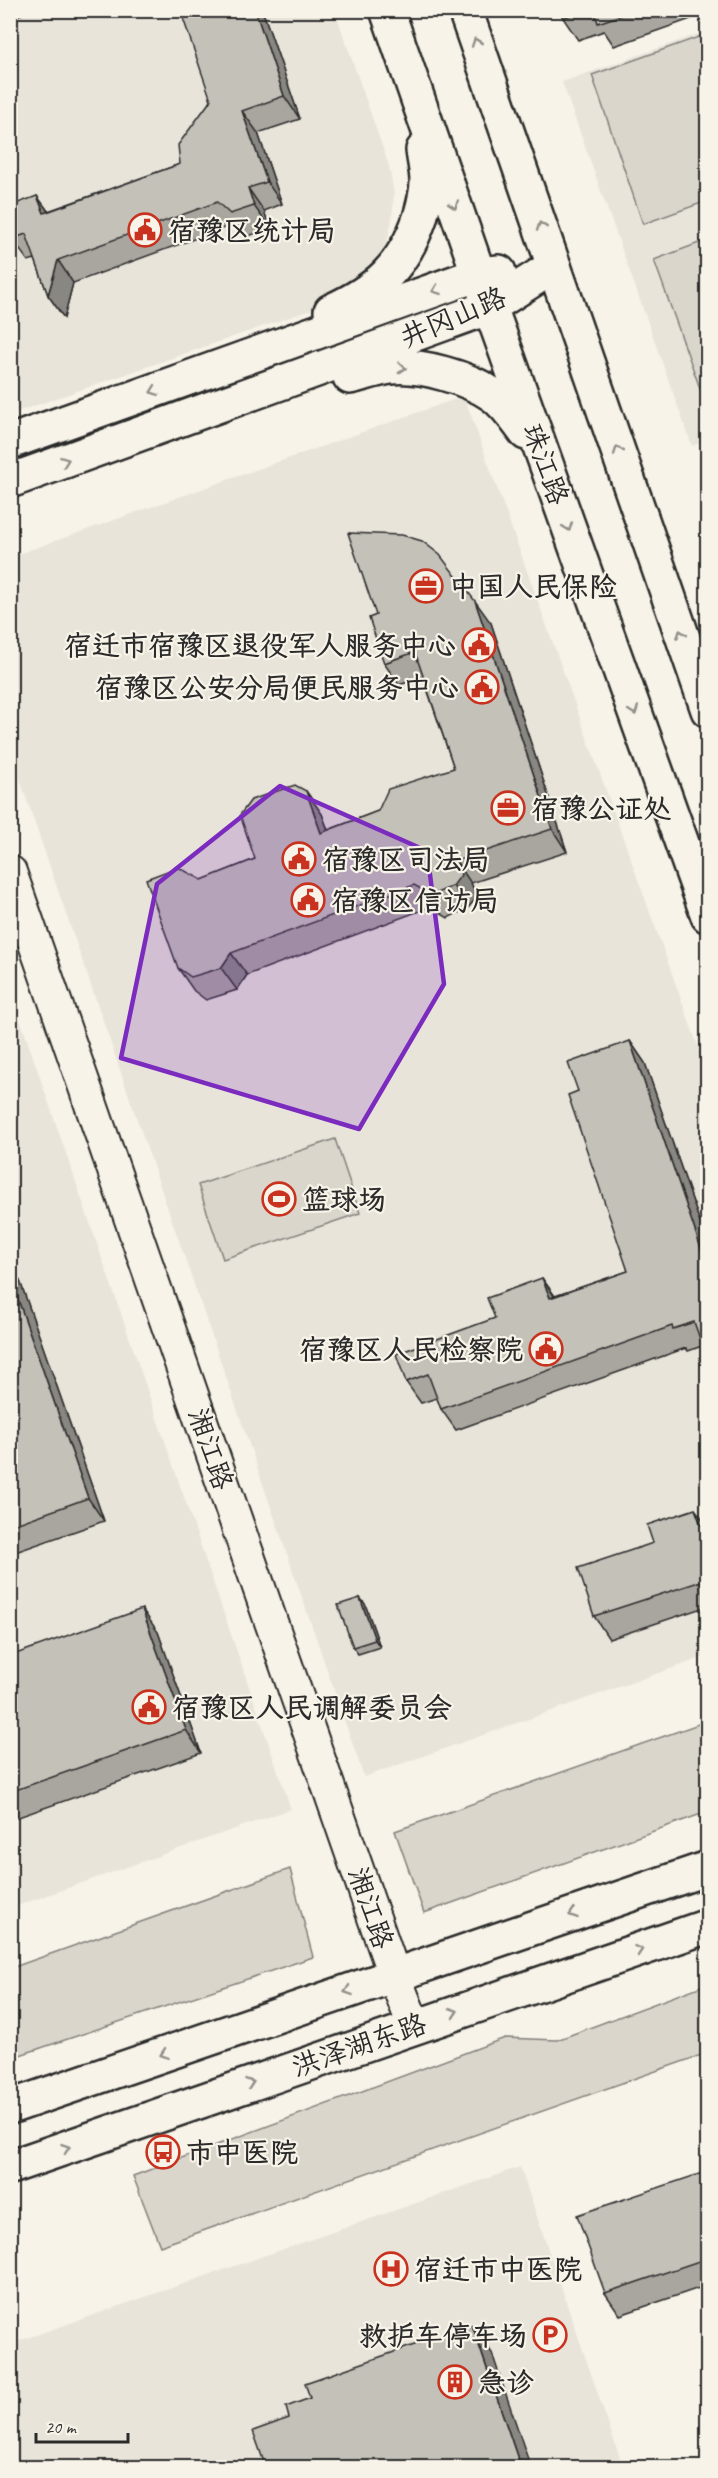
<svg xmlns="http://www.w3.org/2000/svg" width="718" height="2478" viewBox="0 0 718 2478" font-family="Caveat,'LXGW WenKai TC',sans-serif">
  <style>
    .built { fill: #e8e4da }
    .green { fill: #dad6cc; stroke: #82807c; stroke-width: 1.5 }
    .lines { fill: none; stroke-linecap: round; stroke-linejoin: round }
    .street-casing { stroke: #2b2b2b; stroke-width: 36 }
    .secondary-casing { stroke: #2b2b2b; stroke-width: 38 }
    .primary-casing { stroke: #2b2b2b; stroke-width: 38 }
    .street { stroke: #f7f3e8; stroke-width: 32 }
    .secondary { stroke: #f7f3e8; stroke-width: 33 }
    .primary { stroke: #f7f3e8; stroke-width: 33 }
    .wall { fill: #a9a69f; stroke: #2b2b2b; stroke-width: 1.5 }
    .shaded-wall { fill: #898782; stroke: #2b2b2b; stroke-width: 1.5 }
    .building { fill: #c4c1b9; stroke: #2b2b2b; stroke-width: 1.5 }
    .oneway { stroke: #918f8a }
    .marked { fill: #7b2cbf; fill-opacity: 0.2; stroke: #7b2cbf; stroke-width: 4.5; stroke-linejoin: round }
    .labels { text-anchor: middle; dominant-baseline: central; stroke-width: 4.5; stroke-linejoin: round; paint-order: stroke }
    .poi-label { font-size: 28px; font-weight: bold; fill: #2b2b2b; stroke: #f7f3e8; text-anchor: start }
    .street-label { font-size: 28px; fill: #2b2b2b; stroke: #f7f3e8 }
  </style>
  <rect width="100%" height="100%" fill="#f7f3e8"/>
  <filter id="ink" filterUnits="userSpaceOnUse"><feTurbulence type="fractalNoise" baseFrequency=".0167" numOctaves="2"/><feDisplacementMap in="SourceGraphic" scale="12" xChannelSelector="R" yChannelSelector="G"/><feConvolveMatrix kernelMatrix="1 2 1 2 8 2 1 2 1" color-interpolation-filters="sRGB"/></filter>
  <g filter="url(#ink)">
    <g class="built">
      <path d="M10 11H335L389 166 394 194 392 219 387 243 376 267 345 298 11 414Z"/>
      <path d="M707 31V440L692 446 562 82Z"/>
      <path d="M464 396 707 1071V1656L364 1777 11 754 10 557Z"/>
      <path d="M10 990 291 1809 11 1908H10Z"/>
      <path d="M520 2167 623 2467H11L10 2344Z"/>
    </g>
    <g class="green">
      <path d="M707 34V201L643 224 592 75Z"/>
      <path d="M707 240H708L707 408 654 260Z"/>
      <path d="M335 1139 360 1213 223 1259 198 1185Z"/>
      <path d="M707 1721V1812L424 1913 395 1831Z"/>
      <path d="M290 1869 313 1957 17 2056H11V1968Z"/>
      <path d="M707 1984V2053L160 2246 133 2176 505 2038 557 2040Z"/>
    </g>
    <g class="lines">
      <defs>
        <path id="street" d="M10 872 394 1975 414 2026"/>
        <g id="secondary">
          <path d="M387 10 490 307 708 916"/>
          <path d="M465 10 708 710"/>
          <path d="M331 311C377 290 403 267 420 218 423 207 427 194 427 182 427 171 424 160 423 150"/>
          <path d="M350 377C363 374 377 369 391 367 420 364 469 378 493 395 507 405 516 420 526 433"/>
          <path d="M10 442 479 274 499 272"/>
          <path d="M10 481 490 307 554 266"/>
        </g>
        <g id="primary">
          <path d="M10 2107 708 1868"/>
          <path d="M10 2167 708 1926"/>
        </g>
      </defs>
      <use href="#street" class="street-casing"/>
      <use href="#secondary" class="secondary-casing"/>
      <use href="#primary" class="primary-casing"/>
      <use href="#street" class="street"/>
      <use href="#secondary" class="secondary"/>
      <use href="#primary" class="primary"/>
    </g>
    <g class="wall">
      <path d="M10 10H33L10 18Z"/>
      <path d="M560 10H708V13L614 46 604 31 578 40 563 18Z"/>
      <path d="M264 15 300 119 258 133 282 204 264 211 270 228 246 237 232 225 73 283 64 318 48 295 35 259 28 261 12 239 37 196 48 211 180 164 211 100Z"/>
      <path d="M491 623 567 852 471 883 477 897 468 908 448 918 430 907 247 975 237 990 206 1000 194 991 178 968 202 880 255 859 306 791 322 814 328 830 378 811 454 768 423 677 399 685 384 663Z"/>
      <path d="M630 1041 645 1063 708 1246V1361L702 1346 688 1351 686 1348 456 1430 441 1409 437 1398 421 1403 406 1382 495 1318 542 1278 555 1296 628 1271 578 1091Z"/>
      <path d="M10 1268 20 1281 104 1521 10 1554Z"/>
      <path d="M705 1523H708V1606L609 1639 594 1616 653 1543Z"/>
      <path d="M360 1598 365 1604 380 1647 358 1654 353 1647Z"/>
      <path d="M158 1632 201 1753 10 1820V1656Z"/>
      <path d="M708 2171V2285L620 2315 605 2293Z"/>
    </g>
    <g class="shaded-wall">
      <path d="M255 10H261L264 15 300 119 284 96Z"/>
      <path d="M242 111 258 133 282 204 267 182Z"/>
      <path d="M248 188 264 211 270 228 254 206Z"/>
      <path d="M37 196 53 218 44 213Z"/>
      <path d="M58 260 73 283 64 318 48 295Z"/>
      <path d="M475 601 491 623 567 852 552 829Z"/>
      <path d="M306 791 322 814 337 855 321 833Z"/>
      <path d="M456 861 471 883 477 897 468 908 453 886Z"/>
      <path d="M231 953 247 975 237 990 221 968Z"/>
      <path d="M630 1041 645 1063 708 1246V1269Z"/>
      <path d="M10 1268 20 1281 104 1521 88 1498 10 1277Z"/>
      <path d="M542 1278 557 1300 550 1298Z"/>
      <path d="M695 1509 708 1526 701 1525Z"/>
      <path d="M360 1598 365 1604 380 1647 375 1640Z"/>
      <path d="M142 1609 158 1632 201 1753 186 1730Z"/>
      <path d="M472 2325 492 2353 531 2468H521Z"/>
    </g>
    <g class="building">
      <path d="M196 10H255L284 96 242 111 267 182 248 188 254 206 230 214 217 202 58 260 48 295 26 234 12 239 10 234V206L37 196 44 213 180 164 178 145 211 100 182 15Z"/>
      <path d="M560 10H583L563 18Z"/>
      <path d="M594 10H636L598 23Z"/>
      <path d="M348 533 402 535 422 541 440 555 475 601 552 829 456 861 461 875 453 886 432 895 414 885 231 953 221 968 191 977 178 968 146 879 178 867 202 880 255 859 240 815 251 800 295 785 306 791 321 833 378 811 388 789 454 768 415 652 384 663 369 618 376 615Z"/>
      <path d="M630 1041 708 1269V1361L694 1322 673 1329 672 1326 441 1409 428 1374 406 1382 396 1354 495 1318 487 1298 542 1278 550 1298 628 1271 568 1095 578 1091 568 1063Z"/>
      <path d="M10 1277 88 1498 10 1526Z"/>
      <path d="M695 1509 701 1525 708 1523V1579L594 1616 578 1568 653 1543 647 1525Z"/>
      <path d="M360 1598 375 1640 353 1647 338 1605Z"/>
      <path d="M142 1609 186 1730 10 1792V1656Z"/>
      <path d="M708 2171V2258L605 2293 577 2215Z"/>
      <path d="M472 2325 521 2468H266L253 2431 289 2418 286 2407 310 2398 305 2383Z"/>
    </g>
    <defs><path id="oneway-chevron" d="M-2-3.5L2.5 0L-2 3.5" fill="none" stroke-width="1.6" stroke-linecap="round" stroke-linejoin="round" transform="scale(1.5)"/></defs>
    <g class="oneway">
      <use href="#oneway-chevron" transform="translate(476 42) rotate(-109)"/>
      <use href="#oneway-chevron" transform="translate(454 205) rotate(71)"/>
      <use href="#oneway-chevron" transform="translate(541 226) rotate(-109)"/>
      <use href="#oneway-chevron" transform="translate(436 290) rotate(160)"/>
      <use href="#oneway-chevron" transform="translate(402 368) rotate(3)"/>
      <use href="#oneway-chevron" transform="translate(154 391) rotate(160)"/>
      <use href="#oneway-chevron" transform="translate(618 450) rotate(-109)"/>
      <use href="#oneway-chevron" transform="translate(65 461) rotate(-20)"/>
      <use href="#oneway-chevron" transform="translate(568 527) rotate(70)"/>
      <use href="#oneway-chevron" transform="translate(681 634) rotate(-109)"/>
      <use href="#oneway-chevron" transform="translate(634 711) rotate(70)"/>
      <use href="#oneway-chevron" transform="translate(573 1914) rotate(161)"/>
      <use href="#oneway-chevron" transform="translate(639 1950) rotate(-19)"/>
      <use href="#oneway-chevron" transform="translate(348 1991) rotate(161)"/>
      <use href="#oneway-chevron" transform="translate(454 2012) rotate(-19)"/>
      <use href="#oneway-chevron" transform="translate(164 2054) rotate(161)"/>
      <use href="#oneway-chevron" transform="translate(250 2083) rotate(-19)"/>
      <use href="#oneway-chevron" transform="translate(66 2148) rotate(-19)"/>
    </g>
  </g>
  <path class="marked" d="M280 786 427 851 444 984 359 1129 121 1058 157 884Z"/>
  <defs>
    <symbol id="civic-ring" viewBox="-11 -11 22 22"><circle r="9.5" fill="#f7f3e8" stroke="#c8321e" stroke-width="1.5"/><path d="M-.6-6.5H3V-4.5H.6V-3L4-1V1h2V6H-6V1h2V-1L-.6-3ZM-1.2 2.5V6h2.4V2.5Z" fill="#c8321e"/></symbol>
    <symbol id="office-ring" viewBox="-11 -11 22 22"><circle r="9.5" fill="#f7f3e8" stroke="#c8321e" stroke-width="1.5"/><path d="M-6-3h4V-5.5h4V-3h4V5H-6ZM-1-4.5V-3h2v-1.5ZM-6 0V1H6V0Z" fill="#c8321e"/></symbol>
    <symbol id="stadium-ring" viewBox="-11 -11 22 22"><circle r="9.5" fill="#f7f3e8" stroke="#c8321e" stroke-width="1.5"/><path d="M0-5a6.5 5 0 1 0 0 10a6.5 5 0 1 0 0-10ZM-3.5-1.8h7v3.6h-7Z" fill="#c8321e"/></symbol>
    <symbol id="bus-ring" viewBox="-11 -11 22 22"><circle r="9.5" fill="#f7f3e8" stroke="#c8321e" stroke-width="1.5"/><path d="M-5-6H5V4H4V6H2V4H-2V6H-4V4H-5ZM-3.5-4V0h7V-4ZM-3.5 1.2v1.5H-2V1.2ZM2 1.2v1.5H3.5V1.2Z" fill="#c8321e"/></symbol>
    <symbol id="hospital-ring" viewBox="-11 -11 22 22"><circle r="9.5" fill="#f7f3e8" stroke="#c8321e" stroke-width="1.5"/><path d="M-5-5h3v3.5h4V-5h3V5h-3V1.5h-4V5h-3Z" fill="#c8321e"/></symbol>
    <symbol id="parking-ring" viewBox="-11 -11 22 22"><circle r="9.5" fill="#f7f3e8" stroke="#c8321e" stroke-width="1.5"/><path d="M-3.5-5.5H1a3.5 3.5 0 0 1 0 7H-1V5.5H-3.5ZM-1-3.4V-.6H.8a1.4 1.4 0 0 0 0-2.8Z" fill="#c8321e"/></symbol>
    <symbol id="building-ring" viewBox="-11 -11 22 22"><circle r="9.5" fill="#f7f3e8" stroke="#c8321e" stroke-width="1.5"/><path d="M-4-6H4V6H1V3H-1V6H-4ZM-2.5-4.3h1.7v1.8h-1.7ZM.8-4.3h1.7v1.8H.8ZM-2.5-1h1.7V.8h-1.7ZM.8-1h1.7V.8H.8Z" fill="#c8321e"/></symbol>
  </defs>
  <g fill-rule="evenodd">
    <use href="#civic-ring" x="126" y="211" width="38" height="38"/>
    <use href="#office-ring" x="407" y="567" width="38" height="38"/>
    <use href="#civic-ring" x="460" y="626" width="38" height="38"/>
    <use href="#civic-ring" x="463" y="668" width="38" height="38"/>
    <use href="#office-ring" x="489" y="789" width="38" height="38"/>
    <use href="#civic-ring" x="280" y="840" width="38" height="38"/>
    <use href="#civic-ring" x="289" y="881" width="38" height="38"/>
    <use href="#stadium-ring" x="260" y="1180" width="38" height="38"/>
    <use href="#civic-ring" x="527" y="1330" width="38" height="38"/>
    <use href="#civic-ring" x="130" y="1688" width="38" height="38"/>
    <use href="#bus-ring" x="144" y="2133" width="38" height="38"/>
    <use href="#hospital-ring" x="372" y="2250" width="38" height="38"/>
    <use href="#parking-ring" x="531" y="2316" width="38" height="38"/>
    <use href="#building-ring" x="436" y="2363" width="38" height="38"/>
  </g>
  <g class="labels">
    <g class="poi-label">
      <text x="168" y="230">宿豫区统计局</text>
      <text x="449" y="586">中国人民保险</text>
      <text x="456" y="645" text-anchor="end">宿迁市宿豫区退役军人服务中心</text>
      <text x="459" y="687" text-anchor="end">宿豫区公安分局便民服务中心</text>
      <text x="531" y="808">宿豫公证处</text>
      <text x="322" y="859">宿豫区司法局</text>
      <text x="331" y="900">宿豫区信访局</text>
      <text x="302" y="1199">篮球场</text>
      <text x="523" y="1349" text-anchor="end">宿豫区人民检察院</text>
      <text x="172" y="1707">宿豫区人民调解委员会</text>
      <text x="186" y="2152">市中医院</text>
      <text x="414" y="2269">宿迁市中医院</text>
      <text x="527" y="2335" text-anchor="end">救护车停车场</text>
      <text x="478" y="2382">急诊</text>
    </g>
    <g class="street-label">
      <text transform="translate(453 317) rotate(-23)">井冈山路</text>
      <text transform="translate(546 464) rotate(70)">珠江路</text>
      <text transform="translate(211 1449) rotate(71)">湘江路</text>
      <text transform="translate(371 1908) rotate(71)">湘江路</text>
      <text transform="translate(359 2045) rotate(-19)">洪泽湖东路</text>
    </g>
  </g>
  <rect width="718" height="2478" fill="none" stroke="#f7f3e8" stroke-width="36"/>
  <rect x="18" y="18" width="682" height="2442" fill="none" stroke="#2b2b2b" stroke-width="2" filter="url(#ink)"/>
  <path d="M36 2433v9h92v-9" fill="none" stroke="#2b2b2b" stroke-width="3"/>
  <text x="45" y="2433" font-size="18" fill="#2b2b2b" stroke="#f7f3e8" stroke-width="4.5" paint-order="stroke">20 m</text>
</svg>
